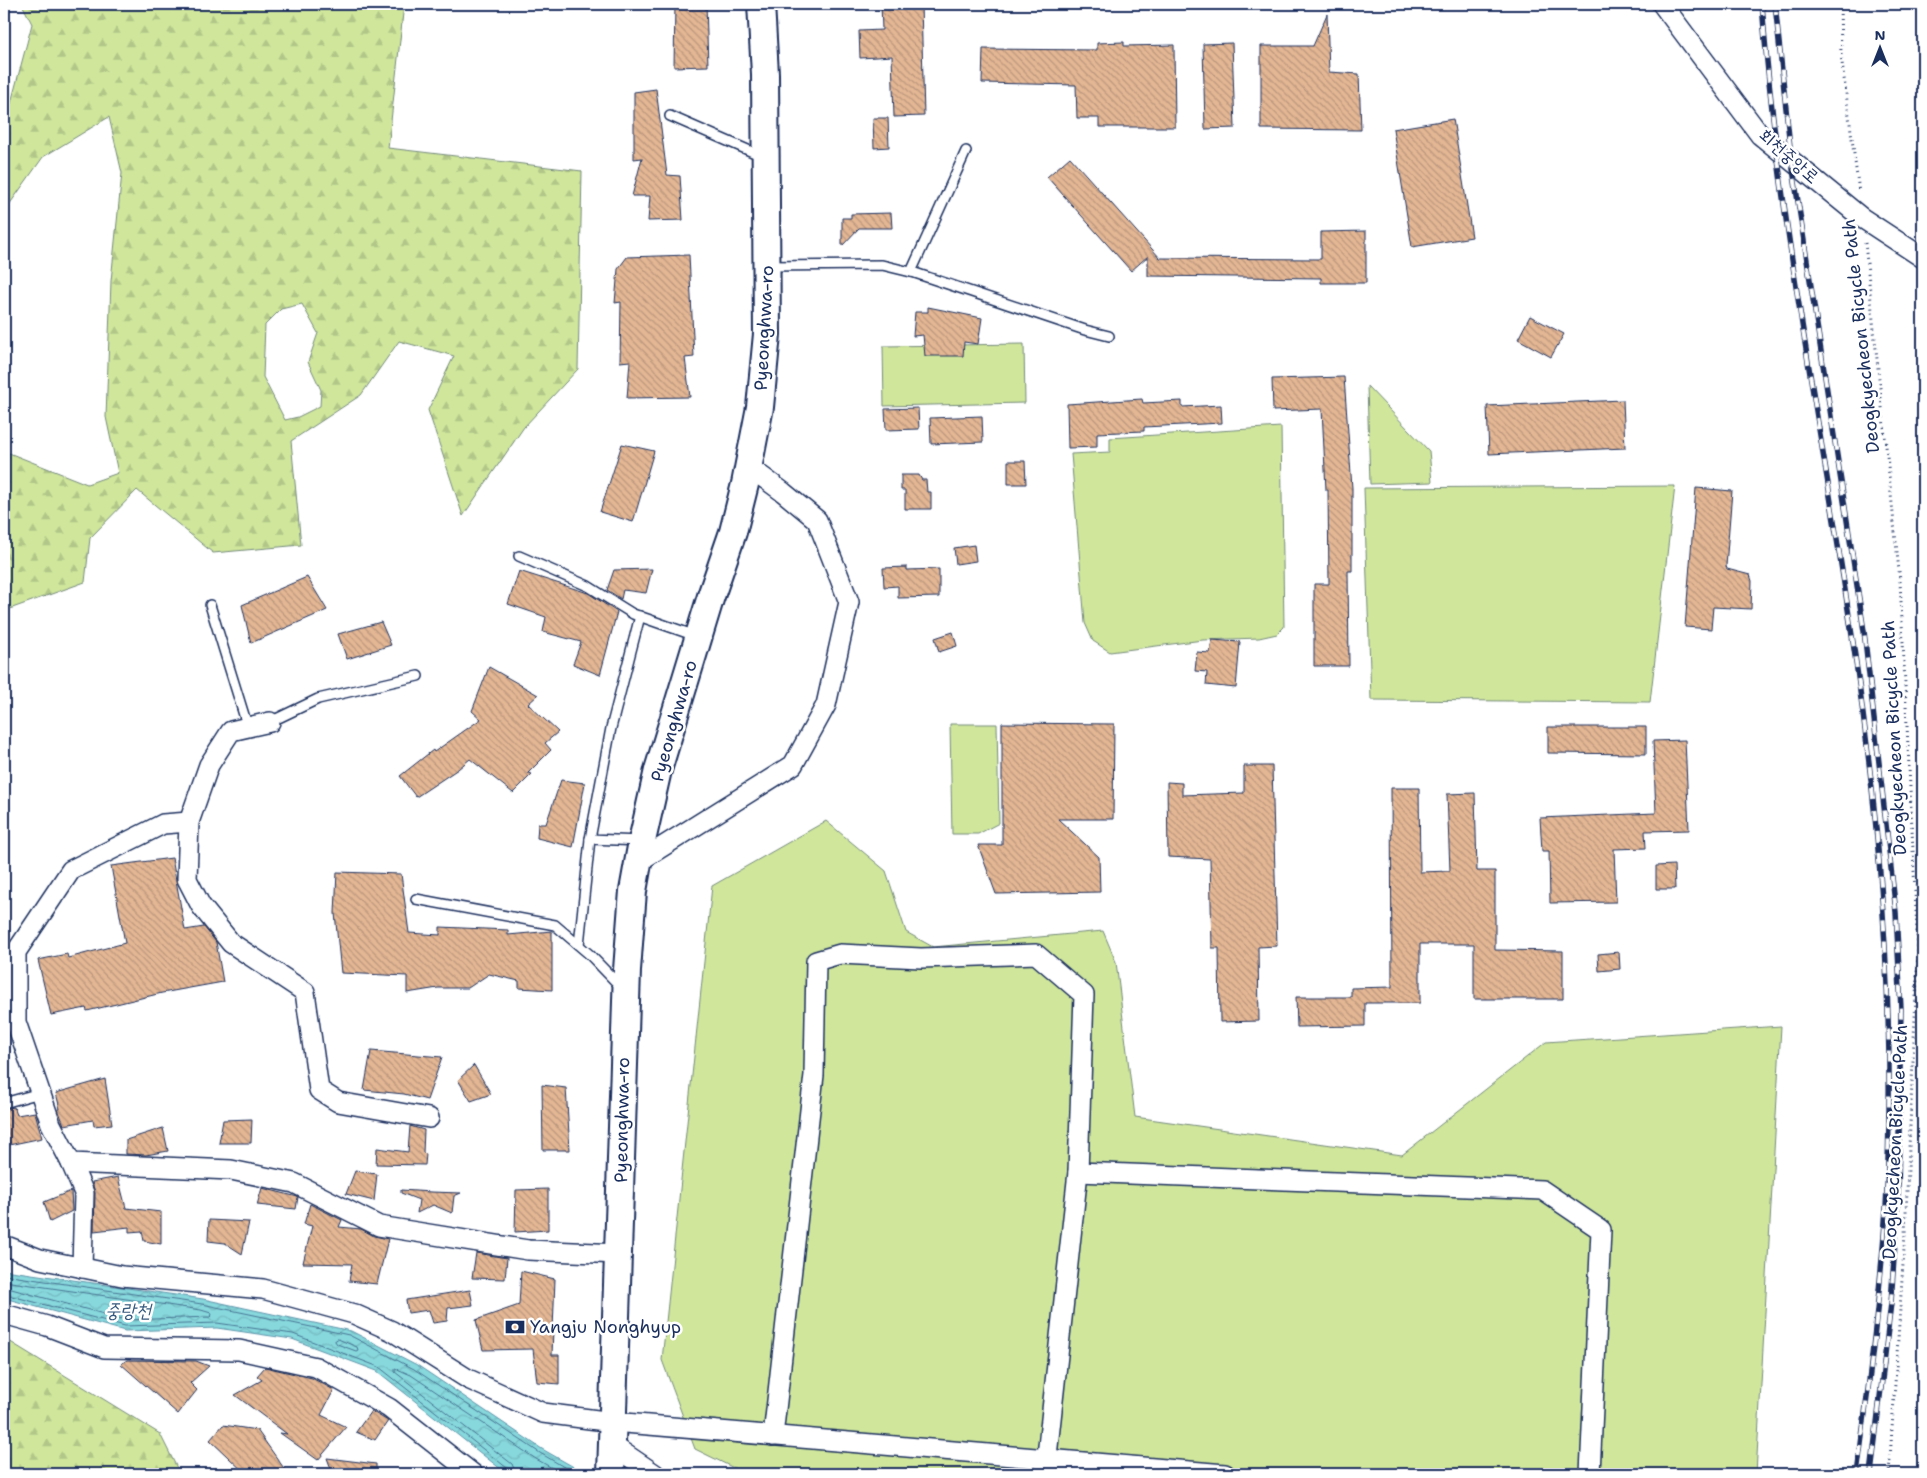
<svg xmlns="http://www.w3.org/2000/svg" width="1927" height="1478" viewBox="0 0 1927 1478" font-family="'Shantell Sans','Poor Story',sans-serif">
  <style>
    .green { fill: #cfe69b; stroke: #758a7c }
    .forest { fill: url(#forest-firs); stroke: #758a7c; fill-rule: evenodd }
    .water { fill: url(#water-waves); stroke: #5c94aa }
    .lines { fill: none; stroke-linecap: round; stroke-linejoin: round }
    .shore { stroke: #467391; stroke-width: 1 }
    .building { fill: url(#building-back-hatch); stroke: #1b2f5e }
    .lane-casing { stroke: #1b2f5e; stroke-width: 12 }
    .street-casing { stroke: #1b2f5e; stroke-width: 22 }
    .secondary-casing { stroke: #1b2f5e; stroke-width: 30 }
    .path { stroke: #1b2f5e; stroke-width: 3; stroke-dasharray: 1 4; stroke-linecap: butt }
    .lane { stroke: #fff; stroke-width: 9 }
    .street { stroke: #fff; stroke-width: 19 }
    .secondary { stroke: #fff; stroke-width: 26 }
    .rail-casing { stroke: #1b2f5e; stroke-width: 5.5 }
    .rail { stroke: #fff; stroke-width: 4; stroke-dasharray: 11; stroke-linecap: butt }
    .labels { text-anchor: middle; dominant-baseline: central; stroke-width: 5; stroke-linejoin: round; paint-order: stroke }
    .street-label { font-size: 18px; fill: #1b2f5e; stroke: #fff }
    .poi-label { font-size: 18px; fill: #1b2f5e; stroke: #fff; text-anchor: start }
    .water-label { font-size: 19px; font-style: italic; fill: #36597e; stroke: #fff }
  </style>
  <defs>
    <pattern id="forest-firs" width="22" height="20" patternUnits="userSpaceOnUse" patternTransform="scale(1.25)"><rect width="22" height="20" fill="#cfe69b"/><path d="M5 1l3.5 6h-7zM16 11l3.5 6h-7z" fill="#b1c688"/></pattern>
    <pattern id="water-waves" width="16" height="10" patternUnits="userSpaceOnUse" patternTransform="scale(1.25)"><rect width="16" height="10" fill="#87d8dd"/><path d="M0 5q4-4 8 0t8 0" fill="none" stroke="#74bac0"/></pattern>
    <pattern id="building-back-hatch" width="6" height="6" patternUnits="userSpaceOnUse" patternTransform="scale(1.25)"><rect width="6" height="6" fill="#e4b794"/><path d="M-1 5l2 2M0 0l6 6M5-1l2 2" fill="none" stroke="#b8957c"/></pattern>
  </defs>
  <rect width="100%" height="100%" fill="#fff"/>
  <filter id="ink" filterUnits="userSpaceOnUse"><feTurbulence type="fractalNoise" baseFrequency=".02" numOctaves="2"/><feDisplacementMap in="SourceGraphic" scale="10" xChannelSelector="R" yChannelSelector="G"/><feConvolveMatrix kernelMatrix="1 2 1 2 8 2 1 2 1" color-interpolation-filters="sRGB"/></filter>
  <g filter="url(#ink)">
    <g class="green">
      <path d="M1024 344 1025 403 884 406 883 346Z"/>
      <path d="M1367 386 1429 451 1432 482 1370 484Z"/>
      <path d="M1281 427 1284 627 1277 634 1259 638 1203 640 1110 652 1093 641 1085 623 1071 454 1110 452V438Z"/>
      <path d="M1675 486 1650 702 1371 700 1364 488Z"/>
      <path d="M950 724H997L999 823 978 834H952Z"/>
      <path d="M826 821 886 871 906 932 933 947 1103 931 1116 962 1135 1117 1402 1155 1546 1042 1781 1026 1756 1474H746L695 1449 662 1360 712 886Z"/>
    </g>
    <g class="forest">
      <path d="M22 4H404L388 148 582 171 578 369 524 427 463 516 428 410 454 356 399 341 361 395 291 441 301 545 213 553 137 490 90 538 85 582 4 611V451L87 484 118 473 106 417 111 281 122 173 109 117 43 157 4 212V129L32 24ZM302 304 318 333 308 362 321 390 320 406 298 417 285 420 263 377 265 325 281 309Z"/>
      <path d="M4 1338 160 1434 180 1474H4Z"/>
    </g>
    <path class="water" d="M4 1270 203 1299 351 1331 417 1365 542 1449 586 1474H507L377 1371 292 1339 217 1328 125 1331 4 1298Z"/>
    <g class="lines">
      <g class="shore">
        <path d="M4 1275 202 1304 349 1335 414 1369 540 1453 576 1474"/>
        <path d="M4 1281 201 1310 211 1313 212 1315 210 1317 126 1320 4 1287"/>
        <path d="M4 1294 125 1326 217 1323 293 1334 379 1367 507 1468 510 1474"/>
        <path d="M338 1339 357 1347 358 1350 356 1351 337 1344 335 1341Z"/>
        <path d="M516 1474 512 1464 395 1372V1368L411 1375 536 1459 563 1474"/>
      </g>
    </g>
    <g class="building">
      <path d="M675 4H706L708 66 674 67Z"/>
      <path d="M881 4H921L924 116 894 117 892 56 860 58 859 31 882 30Z"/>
      <path d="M1327 14 1329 72 1359 74 1361 130 1261 129V46H1313Z"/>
      <path d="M1124 42V46L1174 45 1175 127H1099V118H1077L1076 85 982 83 983 49 1097 50V43Z"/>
      <path d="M1232 43 1235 128 1205 129 1203 44Z"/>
      <path d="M656 89 667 175 680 176 683 220 648 221 650 196H632L642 158 634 159V92Z"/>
      <path d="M873 118H888L889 147 874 148Z"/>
      <path d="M1453 119 1472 237 1412 247 1393 129Z"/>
      <path d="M1070 157 1160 258 1321 259V232L1366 231V283H1321V278L1148 276V256L1131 271 1047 177Z"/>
      <path d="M891 213 892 228H859L842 246V218H851V214Z"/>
      <path d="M689 255 694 357 685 358 690 397 627 398 630 361 620 362 621 302 615 303 618 269 627 257Z"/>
      <path d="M928 307 982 318 978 344 964 342 963 356H925L923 335 913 336 915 312H928Z"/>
      <path d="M1530 316 1564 334 1551 357 1518 339Z"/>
      <path d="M1344 377 1352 488V571H1348L1349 666H1314V584H1329L1328 490H1326L1322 409 1273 411 1272 379Z"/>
      <path d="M1142 399 1143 403 1182 401V407L1221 405 1222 423 1144 427V431L1097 433V447L1068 448 1067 404Z"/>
      <path d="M1623 400 1625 448 1489 454 1487 406Z"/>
      <path d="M918 408 919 429 886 430 885 409Z"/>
      <path d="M982 416 983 442 931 444 930 418Z"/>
      <path d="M622 444 654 451 633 522 600 512Z"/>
      <path d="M1008 461H1025L1026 484H1008Z"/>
      <path d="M901 475H919L922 480H926L927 492H931V509H905V490H901Z"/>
      <path d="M1696 488 1732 491 1726 566 1727 569 1750 575 1752 581 1751 609 1713 607 1711 629 1685 627Z"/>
      <path d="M974 545 976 561 956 564 954 548Z"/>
      <path d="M907 567V570L939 569V597L898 598V586L884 587 883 568Z"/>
      <path d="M652 569 646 593 623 590 621 599 607 590 614 570Z"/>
      <path d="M519 571 588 593 617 612 600 675 573 664 581 642 543 632 546 617 508 604Z"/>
      <path d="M307 577 327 610 251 643 242 605Z"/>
      <path d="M381 622 391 645 347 659 338 634Z"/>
      <path d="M953 632 957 646 939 652 935 638Z"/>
      <path d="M1212 640 1240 642 1236 688 1206 685 1207 672 1195 671 1197 652 1210 653Z"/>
      <path d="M489 667 538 695 528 704 558 732 545 743 551 750 528 773 532 774 513 793 470 759 458 769 416 797 400 776 433 750 434 752 481 719 472 711Z"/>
      <path d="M1002 723 1114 724 1113 819H1058L1099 857 1100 892 996 894 978 845H1002Z"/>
      <path d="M1548 727H1646V754L1548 753Z"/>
      <path d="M1685 740 1689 830 1645 831 1646 848 1614 849 1616 902 1550 903 1549 851H1542L1540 818 1656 813 1653 741Z"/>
      <path d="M1244 766H1272L1277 946 1258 947 1259 1021 1220 1022 1219 948H1212L1210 859 1168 857 1167 782 1182 783V795L1244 793Z"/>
      <path d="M561 780 585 783 573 847 537 838 538 824H546Z"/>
      <path d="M1391 788H1419L1420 872 1450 871 1447 794 1475 793 1477 871H1495V950L1563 951V999H1474V944H1420V1003H1365V1026L1297 1027 1296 997H1351V988L1392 987Z"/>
      <path d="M172 858 185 930 204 927 216 942 223 982 162 993 87 1011 86 1008 51 1015 38 960 67 954 68 958 125 943 111 866Z"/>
      <path d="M1674 865 1675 889H1656V866Z"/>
      <path d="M337 872 401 874 409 933 440 935V927L508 930V935L552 931V990L519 988V981L489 974 468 988H438L407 993V976L341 973 335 913Z"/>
      <path d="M1619 952 1620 969 1599 971 1598 954Z"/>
      <path d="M371 1051 442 1057 427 1100 404 1094 364 1090Z"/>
      <path d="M474 1065 491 1094 471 1101 458 1080Z"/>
      <path d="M105 1079 112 1124 94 1126 93 1120 64 1125 58 1109H60L56 1093Z"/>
      <path d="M542 1085 566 1088 570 1150H543Z"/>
      <path d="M14 1107 17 1115 35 1112 42 1138 4 1146V1109Z"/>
      <path d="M252 1119 251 1143H219L223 1120Z"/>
      <path d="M410 1126 424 1130 423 1153 426 1154 425 1165 376 1164 377 1148 408 1152Z"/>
      <path d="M163 1128 168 1151 146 1155 126 1154V1140Z"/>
      <path d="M355 1171 377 1174 374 1201 346 1194Z"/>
      <path d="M118 1177 126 1208 161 1212V1244L144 1241 142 1231 129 1232V1227L94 1231 95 1193 92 1182Z"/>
      <path d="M262 1188 298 1197 296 1209 257 1205Z"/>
      <path d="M548 1189V1230L515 1232 516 1190Z"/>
      <path d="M401 1190 431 1192 461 1193 454 1196 452 1213 433 1205 417 1213 419 1200 401 1193Z"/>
      <path d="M71 1191 72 1211 50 1222 44 1202Z"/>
      <path d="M310 1204 342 1220 339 1227 361 1229 374 1236 388 1239 377 1284 349 1281 352 1264 303 1263 312 1226 304 1224Z"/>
      <path d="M209 1220 249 1222 242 1254 225 1243 208 1241Z"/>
      <path d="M476 1253 507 1258 505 1279 472 1278Z"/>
      <path d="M521 1271 555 1279 552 1355H559V1384L537 1382 533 1349 483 1350 476 1320 519 1305Z"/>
      <path d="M470 1290 473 1305 448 1308 447 1321 433 1323 429 1310 408 1313 406 1300Z"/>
      <path d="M127 1360 196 1361 209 1366 190 1383 197 1390 178 1414 121 1364Z"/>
      <path d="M265 1367 312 1378 334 1390 321 1415 346 1427 318 1460 280 1433 287 1434 235 1395 262 1380 257 1376Z"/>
      <path d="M371 1411 388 1421 375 1440 356 1432Z"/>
      <path d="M223 1425 257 1430 288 1474H246L210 1440Z"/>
      <path d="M327 1458 376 1464V1474H333Z"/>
    </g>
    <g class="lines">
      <defs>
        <g id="lane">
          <path d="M670 116 764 157"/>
          <path d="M767 266 882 265 915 273 1085 330 1109 336"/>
          <path d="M911 272 966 151"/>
          <path d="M519 556 588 586 633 614 696 636"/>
          <path d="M210 605 248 728"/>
          <path d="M640 616 611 728 590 839 641 841"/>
          <path d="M270 722 318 699 418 676"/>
          <path d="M416 899 555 925 589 954 621 987"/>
          <path d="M579 945 590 839"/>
          <path d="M4 1103 40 1093"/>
        </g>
        <g id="street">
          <path d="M1662 4 1760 135 1862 218 1923 258"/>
          <path d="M270 722 231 731 209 765 189 822 187 879 201 906 231 943 305 992 319 1090 338 1102 429 1118"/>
          <path d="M189 822 163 824 71 870 16 952V1022L51 1124 71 1163 231 1170 294 1183 379 1226 528 1250 619 1254"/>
          <path d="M638 862 793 765 826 705 849 602 817 520 783 492 749 467"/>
          <path d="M71 1163 84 1193 82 1268"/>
          <path d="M1078 1172 1542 1190 1601 1230 1590 1474"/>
          <path d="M4 1245 40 1259 122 1276 263 1289 354 1314 392 1331 468 1379 543 1413 613 1422 1225 1474"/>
          <path d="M4 1314 47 1326 104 1348 239 1350 316 1367 389 1408 473 1474"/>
          <path d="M773 1436 814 1075 816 961 840 954 921 958 1036 954 1084 995 1078 1172 1045 1474"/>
          <path d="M612 1445 655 1474"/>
        </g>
        <path id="secondary" d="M611 1474 627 970 633 891 642 841 658 770 711 596 733 532 745 484 760 407 767 334 765 74 761 4"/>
      </defs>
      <use href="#lane" class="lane-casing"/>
      <use href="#street" class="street-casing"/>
      <use href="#secondary" class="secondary-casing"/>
      <g class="path">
        <path d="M1840 4 1841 55 1859 192"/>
        <path d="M1865 243 1900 581 1918 953 1905 1234 1889 1474"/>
      </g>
      <use href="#lane" class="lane"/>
      <use href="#street" class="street"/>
      <use href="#secondary" class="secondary"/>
      <defs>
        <g id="rail">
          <path d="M1762 4C1784 296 1857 582 1880 873 1889 983 1892 1098 1886 1208 1880 1297 1869 1386 1857 1474"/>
          <path d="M1775 4 1791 156 1864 631 1896 912 1901 1009 1898 1199 1891 1303 1871 1474"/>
        </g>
      </defs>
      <use href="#rail" class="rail-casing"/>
      <use href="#rail" class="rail"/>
    </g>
  </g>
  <defs>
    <symbol id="bank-bare" viewBox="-9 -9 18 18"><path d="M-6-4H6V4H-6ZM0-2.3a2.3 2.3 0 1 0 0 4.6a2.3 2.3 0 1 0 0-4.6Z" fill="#1b2f5e" stroke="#fff" stroke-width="2.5" paint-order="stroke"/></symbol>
  </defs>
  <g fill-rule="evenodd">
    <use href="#bank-bare" x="501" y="1313" width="28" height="28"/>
  </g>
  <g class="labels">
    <g class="street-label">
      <text transform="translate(1789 156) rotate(41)">회천중앙로</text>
      <text transform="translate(764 328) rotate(-87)">Pyeonghwa-ro</text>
      <text transform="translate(1861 336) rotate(-96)">Deogkyecheon Bicycle Path</text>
      <text transform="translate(674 721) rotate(-74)">Pyeonghwa-ro</text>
      <text transform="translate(1894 738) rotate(-93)">Deogkyecheon Bicycle Path</text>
      <text transform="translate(622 1120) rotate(-89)">Pyeonghwa-ro</text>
      <text transform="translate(1895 1142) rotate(-87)">Deogkyecheon Bicycle Path</text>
    </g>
    <g class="poi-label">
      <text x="530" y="1327">Yangju Nonghyup</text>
    </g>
    <g class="water-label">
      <text x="128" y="1310">중랑천</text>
    </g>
  </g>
  <rect width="1927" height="1478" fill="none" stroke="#fff" stroke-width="20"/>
  <rect x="10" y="10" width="1907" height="1458" fill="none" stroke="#1b2f5e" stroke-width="2" filter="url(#ink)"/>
  <g transform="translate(1880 48)" stroke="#ffffff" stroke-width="4" paint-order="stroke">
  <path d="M0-4L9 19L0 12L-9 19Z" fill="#1b2f5e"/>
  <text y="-8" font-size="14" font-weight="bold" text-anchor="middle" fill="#1b2f5e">N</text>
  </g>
</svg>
